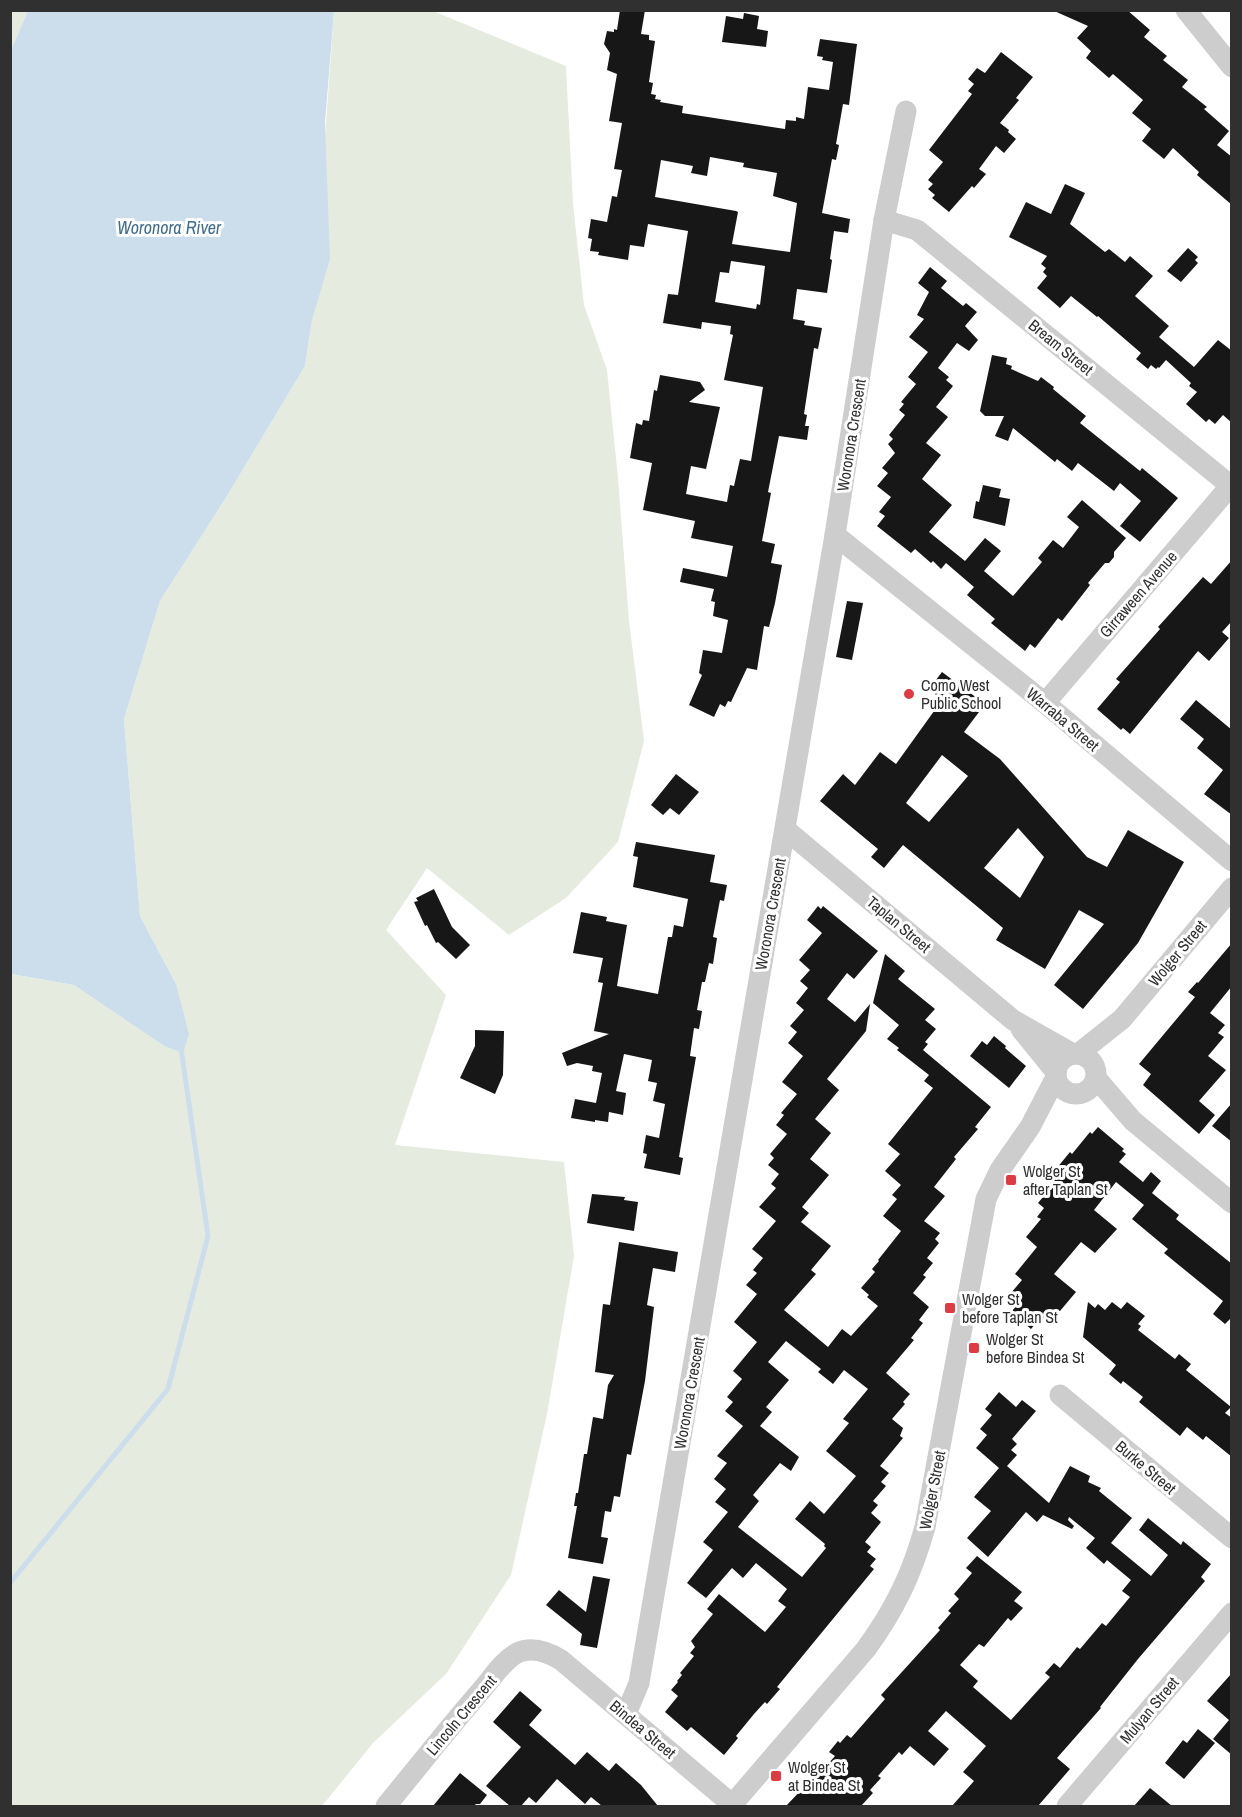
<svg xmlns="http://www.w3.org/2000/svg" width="1242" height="1817" viewBox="0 0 1242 1817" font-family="'Archivo Narrow',sans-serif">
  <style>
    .green { fill: #e5ecdf }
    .water { fill: #ccdeeb }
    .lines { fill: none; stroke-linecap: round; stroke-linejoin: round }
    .stream { stroke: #ccdeeb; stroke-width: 5 }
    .building { fill: #171717; fill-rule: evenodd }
    .minor { stroke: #cdcdcd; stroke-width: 21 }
    .poi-dot { fill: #de3b42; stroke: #fff; stroke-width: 2 }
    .labels { text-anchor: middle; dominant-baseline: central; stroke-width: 6; stroke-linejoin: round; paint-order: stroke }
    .street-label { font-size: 16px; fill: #303030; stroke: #fff }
    .poi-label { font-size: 16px; fill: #303030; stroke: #fff; text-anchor: start }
    .water-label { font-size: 18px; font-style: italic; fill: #416e8f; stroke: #fff }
  </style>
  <rect width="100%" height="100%" fill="#fff"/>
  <g class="green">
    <path d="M11 11H28L11 53Z"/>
    <path d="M334 11H433L566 66 573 204 584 305 607 370 618 478 629 621 644 741 618 842 566 898 509 935 427 868 386 930 446 995 395 1145 564 1162 574 1256 547 1414 511 1575 446 1674 373 1743 322 1806H11L10 974 74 985 164 1046 176 984 140 916 124 719 160 601 227 496 305 366 312 320Z"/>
  </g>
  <path class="water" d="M28 11H334L325 123 330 259 312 320 305 366 227 496 160 601 124 719 140 916 176 984 189 1034 183 1053 164 1046 74 985 11 974 10 53Z"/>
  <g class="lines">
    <path class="stream" d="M10 1583 168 1389 208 1236 181 1048"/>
  </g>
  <g class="building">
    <path d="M620 10H645L641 34 649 35V40L655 41 649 82 653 83 651 94 656 95 655 99 661 100 660 102 683 106 682 113 785 129 786 120 796 121V117L804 119 808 87 829 90 833 62 822 60 823 57 817 56 820 39 857 44 849 105 843 104 836 144 839 145 836 160 832 159 822 213 850 219 848 233 834 231 830 259 832 260 827 293 797 289 793 319 805 321 804 325 822 328 818 349 814 348 804 414 807 415 805 426H809L807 440 779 436 768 492 771 493 762 541 775 544 771 563 782 565 775 603 769 627 764 626 757 670 747 668 731 702 728 701 725 707 720 704 714 717 689 705 702 675 699 673 703 650 722 653 728 620 713 616 715 602 711 601 714 589 680 582 683 568 727 577 733 546 691 538 695 521 643 510 652 463 630 458 636 423 642 425 643 420 649 421 654 390 657 391 660 375 700 382 705 390 689 402 720 407 706 469 691 466 686 494 727 502 730 485 734 486 740 459 751 461 763 387 724 380 733 335 730 334 731 326 702 322 701 329 663 323 668 294 678 295 688 231 648 224 644 247 630 245 628 260 598 255 599 252 590 251 592 239 588 238 591 219 607 222 612 196 617 197 622 170 614 169 622 123 609 121 617 74 607 70 610 53 604 44 607 31 614 32V29L617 30ZM710 157 744 163 743 167 777 173 773 196 797 203 790 252 732 244 738 212 736 211 655 197 661 160 693 166 691 173 707 176ZM731 261 765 266 760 305 757 304 756 309 715 302 720 272 729 273Z"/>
    <path d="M1052 10H1127L1150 30 1144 37 1167 56 1163 60 1188 80 1182 87 1207 107 1204 109 1229 131 1217 145 1232 157V205L1197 175 1199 172 1173 148 1164 159 1142 141 1151 129 1132 113 1143 100 1113 74 1109 78 1086 58 1091 51 1077 38 1088 26Z"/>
    <path d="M744 13 759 16 757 29 768 31 766 47 722 42 726 16 743 19Z"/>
    <path d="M1001 52 1033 77 1016 98 1019 100 1000 123 1009 130 1008 132 1016 139 1004 153 996 146 979 169 986 174 974 188 972 186 949 212 932 198 935 195 928 189 933 184 928 180 943 162 929 150 972 94 968 91 974 84 968 79 977 68 985 73Z"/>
    <path d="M1065 184 1085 193 1070 224 1105 252 1109 249 1125 262 1130 256 1153 276 1135 296 1169 326 1159 337 1194 367 1218 340 1232 351V423L1223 415 1215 424 1209 419 1206 422 1186 404 1197 392 1189 386 1191 383 1166 360 1159 368 1158 367 1156 369 1151 365 1148 369 1136 359 1141 353 1098 316 1097 317 1071 296 1060 308 1037 288 1047 276 1043 272 1046 268 1041 264 1047 256 1009 237 1026 202 1051 214Z"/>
    <path d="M1188 248 1198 257 1195 260 1198 263 1181 282 1167 271Z"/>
    <path d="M930 267 947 281 941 288 963 306 966 303 977 312 965 326 978 340 969 351 957 343 938 368 949 377 946 380 953 386 936 407 948 417 926 443 941 455 922 479 952 505 929 532 965 561 985 538 1001 551 984 571 1013 596 1042 562 1038 558 1053 540 1063 548 1079 527 1067 517 1082 500 1126 538 1114 552V557L1109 563H1105L1088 583 1090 585 1062 621 1058 618 1035 648 1030 644 1025 651 991 623 995 619 967 595 974 587 946 563 941 569 933 561 931 563 915 549 911 553 877 526 885 516 879 512 891 497 877 486 888 473 882 468 895 453 888 444 893 439 889 435 905 415 899 410 904 404 901 402 916 384 908 377 928 352 909 337 924 319 917 315 929 292 918 283Z"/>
    <path d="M992 355 1007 358 1006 364 1012 366 1011 369 1038 381 1041 377 1054 387 1053 389 1086 416 1080 423 1140 471 1142 468 1178 498 1140 542 1120 526 1141 501 1120 483 1114 491 1078 463 1072 471 1057 459 1055 462 1013 428 1008 441 995 436 1004 416H985L980 411Z"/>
    <path d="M983 485 1001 489 999 497 1010 499 1005 526 973 518 976 501 979 502Z"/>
    <path d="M1232 560V621L1222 632 1229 638 1209 661 1198 651 1130 734 1123 728 1121 730 1097 709 1120 682 1116 679 1160 629 1158 627 1203 577 1211 584Z"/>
    <path d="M847 601 863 603 852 660 836 657Z"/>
    <path d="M942 672 985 704 964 732 1000 759 1087 857 1107 867 1128 830 1184 862 1138 943 1083 1009 1054 985 1104 924 1079 910 1045 969 996 940 1003 928 903 845 884 868 871 857 878 849 820 801 843 774 855 785 880 752 896 764 942 700 929 689ZM942 755 968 776 929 822 906 803ZM1018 828 1044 857 1020 898 984 868Z"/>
    <path d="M1196 700 1232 730V815L1204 794 1223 770 1197 748 1204 739 1180 719Z"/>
    <path d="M676 774 699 792 679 815 670 808 663 815 651 805Z"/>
    <path d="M636 842 715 855 710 882 727 885 724 901 720 900 713 937 717 938 713 964 709 963 705 982H702L697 1010 702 1011 699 1029 694 1028 690 1056 696 1057 679 1157 683 1158 680 1175 644 1168 647 1154 643 1153 646 1135 659 1138 665 1104 653 1101 657 1083 648 1081 652 1060 624 1054 616 1091 626 1093 623 1115 609 1112 608 1122 595 1120V1122L571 1118 575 1099 596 1103 602 1073 592 1071 593 1066 577 1063 567 1066 562 1053 609 1034 594 1031 603 983 598 982 603 958 573 953 581 912 607 917 606 921 627 925 617 986 658 994 668 937H672L674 925 683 927 688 899 633 887 638 857 633 856Z"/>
    <path d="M434 889 452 927 470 945 456 959 438 942 436 943 427 925 425 926 414 902 418 901 416 898Z"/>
    <path d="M818 906 821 909 823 906 878 951 854 979 847 973 827 999 855 1022 870 1004 866 1031 827 1079 839 1090 815 1119 831 1133 810 1159 829 1175 802 1207 809 1213 801 1222 831 1246 811 1270 816 1274 784 1310 828 1347 842 1329 851 1336 878 1306 867 1297 869 1295 861 1288 875 1272 872 1269 879 1261 878 1260 901 1231 883 1216 897 1199 892 1195 901 1185 885 1171 900 1154 888 1144 933 1088 924 1081 929 1075 897 1050 899 1048 887 1039 899 1025 873 1003 885 954 905 971 898 979 935 1009 925 1020 936 1029 925 1042 928 1044 923 1050 991 1107 975 1127 978 1129 954 1157 956 1159 934 1187 945 1196 924 1221 940 1233 935 1239 939 1243 927 1258 933 1263 923 1275 926 1277 913 1293 929 1307 919 1320 923 1323 911 1338 914 1340 886 1373 910 1394 903 1402 905 1404 892 1419 903 1428 900 1436 903 1438 880 1466 889 1473 881 1482 886 1486 873 1501 878 1505 871 1513 881 1522 865 1542 871 1547 867 1552 876 1559 870 1566 874 1569 777 1687 780 1689 767 1704 765 1702 754 1714 736 1736 738 1738 724 1755 691 1727 687 1731 665 1712 678 1696 671 1690 678 1682 677 1681 682 1675 680 1673 694 1656 690 1653 695 1647 691 1641 713 1614 707 1609 719 1594 765 1632 786 1607 778 1601 787 1589 756 1563 743 1578 732 1568 706 1598 687 1583 713 1550 703 1542 728 1512 715 1502 726 1489 714 1479 727 1463 717 1456 743 1426 725 1411 733 1402 727 1397 742 1379 733 1371 757 1342 734 1322 757 1294 746 1285 757 1273 753 1270 763 1258 752 1249 776 1221 759 1207 776 1188 771 1184 779 1174 768 1165 774 1158 770 1154 787 1134 776 1125 784 1115 781 1113 797 1094 782 1082 803 1056 788 1043 797 1032 790 1026 804 1010 796 1003 808 988 800 981 810 970 799 960 822 933 807 920ZM786 1341 821 1369 818 1372 833 1384 844 1370 868 1389 843 1419 849 1423 826 1451 856 1476 824 1514 810 1501 795 1519 825 1544 824 1546 826 1548 802 1577 738 1527 759 1501 753 1495 780 1463 791 1471 799 1457 760 1426 772 1412 766 1407 789 1380 768 1362Z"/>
    <path d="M1232 943V986L1210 1013 1225 1025 1218 1033 1224 1037 1208 1056 1226 1070 1199 1101 1215 1115 1199 1134 1143 1085 1151 1074 1139 1064 1195 997 1188 992 1197 982 1198 983Z"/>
    <path d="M475 1030 504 1031 503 1075 495 1094 460 1078 475 1046Z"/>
    <path d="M994 1036 1006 1046 1005 1048 1026 1066 1009 1088 970 1056 982 1041 987 1045Z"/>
    <path d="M1232 1103V1142L1212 1126Z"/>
    <path d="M1098 1127 1124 1149 1122 1151 1126 1154 1119 1162 1143 1182 1151 1172 1161 1181 1152 1193 1179 1215 1176 1219 1232 1264V1317L1225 1324 1213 1314 1223 1301 1164 1253 1168 1249 1132 1219 1144 1205 1116 1182 1094 1210 1117 1229 1095 1253 1081 1242 1054 1274 1076 1292 1060 1311 1057 1310 1046 1324 1040 1318 1031 1329 1011 1312 1020 1302 1010 1294 1022 1280 1015 1274 1037 1247 1026 1237 1041 1219 1037 1217 1044 1208 1038 1203 1053 1185 1047 1180 1070 1152 1072 1154 1090 1132 1092 1134Z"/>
    <path d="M592 1194 625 1197 624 1200 638 1202 634 1231 587 1223Z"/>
    <path d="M619 1242 678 1252 675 1272 653 1268 647 1305 654 1307 645 1381 631 1455 627 1454 620 1497 614 1496 611 1512 605 1511 601 1537 608 1538 603 1564 568 1558 577 1506H574L576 1493H578L584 1454H587L593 1417 603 1419 608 1385 614 1375 595 1372 603 1304 610 1305Z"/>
    <path d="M1088 1302 1095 1308 1098 1304 1105 1310 1112 1302 1121 1309 1127 1302 1145 1316 1138 1324 1141 1326 1138 1330 1175 1359 1179 1354 1191 1364 1186 1370 1231 1407 1225 1413 1232 1418V1457L1206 1436 1203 1440 1187 1427 1180 1436 1139 1402 1143 1397 1123 1381 1121 1384 1109 1374 1116 1365 1083 1337Z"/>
    <path d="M999 1392 1016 1407 1022 1400 1036 1411 1012 1439 1017 1444 1011 1450 1017 1455 1007 1466 1049 1503 1070 1466 1090 1476 1088 1482 1101 1488 1099 1491 1132 1518 1111 1543 1151 1576 1168 1555 1139 1530 1148 1518 1181 1545 1183 1541 1211 1564 1201 1577 1205 1581 1138 1659 1100 1707 1101 1708 1057 1758 1070 1769 1038 1806H952L974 1781 963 1772 986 1746 946 1711 928 1731 949 1749 934 1766 910 1746 902 1755 899 1752 878 1776 881 1778 870 1790 873 1793 861 1806H786L805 1786 807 1788 835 1756 829 1752 838 1741 840 1743 847 1735 851 1738 885 1699 881 1695 940 1630 938 1628 951 1613 948 1611 959 1599 954 1594 972 1573 966 1568 977 1556 1022 1592 1014 1601 1023 1608 1011 1621 1008 1618 984 1647 979 1644 960 1665 978 1681 973 1687 1011 1720 1050 1677 1045 1673 1054 1663 1060 1668 1077 1647 1080 1649 1102 1623 1106 1626 1130 1597 1122 1591 1131 1580 1107 1560 1104 1564 1086 1548 1095 1538 1069 1517 1068 1520 1074 1526 1072 1529 1043 1515 1037 1522 1026 1512 988 1557 967 1538 991 1511 974 1497 999 1468 976 1448 987 1435 980 1429 992 1415 985 1409Z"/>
    <path d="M593 1576 610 1579 597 1648 580 1645 582 1634 546 1605 559 1590 586 1612Z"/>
    <path d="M1232 1673V1755L1213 1739 1229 1720 1207 1701Z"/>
    <path d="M520 1691 542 1710 529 1725 575 1765 587 1752 609 1771 616 1763 641 1785 658 1806H602L591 1797 585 1804 557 1779 536 1803 529 1797 521 1806H510L486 1786 521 1747 493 1722Z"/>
    <path d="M1198 1729 1215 1743 1184 1779 1165 1763 1183 1740 1187 1743Z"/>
    <path d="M460 1773 487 1795 480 1804H476L474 1806H433Z"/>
    <path d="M1150 1788 1172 1806H1134Z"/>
  </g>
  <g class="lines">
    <g class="minor">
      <path d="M1186 10 1232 67"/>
      <path d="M884 220 917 230 1231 486"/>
      <path d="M835 535 1045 703 1232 861"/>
      <path d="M1045 703 1232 484"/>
      <path d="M785 829 1013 1020 1073 1054"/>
      <path d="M1021 1029 1056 1072"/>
      <circle cx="1076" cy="1074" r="20"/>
      <path d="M1078 1054 1122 1019 1232 888"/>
      <path d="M1096 1078 1133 1121 1232 1203"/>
      <path d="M1060 1395 1232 1538"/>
      <path d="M626 1714 639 1683 835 535 884 220 906 111"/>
      <path d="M386 1806C417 1768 447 1730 479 1693 491 1680 502 1661 517 1653 532 1646 548 1652 561 1660L734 1806"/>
      <path d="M731 1806 866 1649C895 1609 912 1574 925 1527L986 1199 1000 1170 1030 1127 1056 1077"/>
      <path d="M1067 1806 1232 1613"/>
    </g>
  </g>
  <g class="poi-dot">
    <circle cx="909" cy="694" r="6"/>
    <rect x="1005" y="1174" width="12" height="12" rx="3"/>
    <rect x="944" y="1302" width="12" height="12" rx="3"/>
    <rect x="968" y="1342" width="12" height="12" rx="3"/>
    <rect x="770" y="1770" width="12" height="12" rx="3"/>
  </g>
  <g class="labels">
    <g class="street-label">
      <text transform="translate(1061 347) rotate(39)">Bream Street</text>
      <text transform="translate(851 435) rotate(-81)">Woronora Crescent</text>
      <text transform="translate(1138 594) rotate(-49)">Girraween Avenue</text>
      <text transform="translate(1063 719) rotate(40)">Warraba Street</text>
      <text transform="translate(770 914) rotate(-80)">Woronora Crescent</text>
      <text transform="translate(899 924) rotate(40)">Taplan Street</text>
      <text transform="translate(1177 953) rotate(-50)">Wolger Street</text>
      <text transform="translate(689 1393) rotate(-80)">Woronora Crescent</text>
      <text transform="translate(1146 1467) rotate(40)">Burke Street</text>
      <text transform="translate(932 1490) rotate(-79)">Wolger Street</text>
      <text transform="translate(1149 1710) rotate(-50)">Mulyan Street</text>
      <text transform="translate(461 1715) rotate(-50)">Lincoln Crescent</text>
      <text transform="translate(643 1729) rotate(40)">Bindea Street</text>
    </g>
    <g class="poi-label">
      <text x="921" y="685">Como West<tspan x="921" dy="18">Public School</tspan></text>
      <text x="1023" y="1171">Wolger St<tspan x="1023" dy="18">after Taplan St</tspan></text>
      <text x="962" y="1299">Wolger St<tspan x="962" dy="18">before Taplan St</tspan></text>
      <text x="986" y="1339">Wolger St<tspan x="986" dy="18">before Bindea St</tspan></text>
      <text x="788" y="1767">Wolger St<tspan x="788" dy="18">at Bindea St</tspan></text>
    </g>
    <g class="water-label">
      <text x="169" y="227">Woronora River</text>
    </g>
  </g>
  <rect width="1242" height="1817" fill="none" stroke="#303030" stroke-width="24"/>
</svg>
